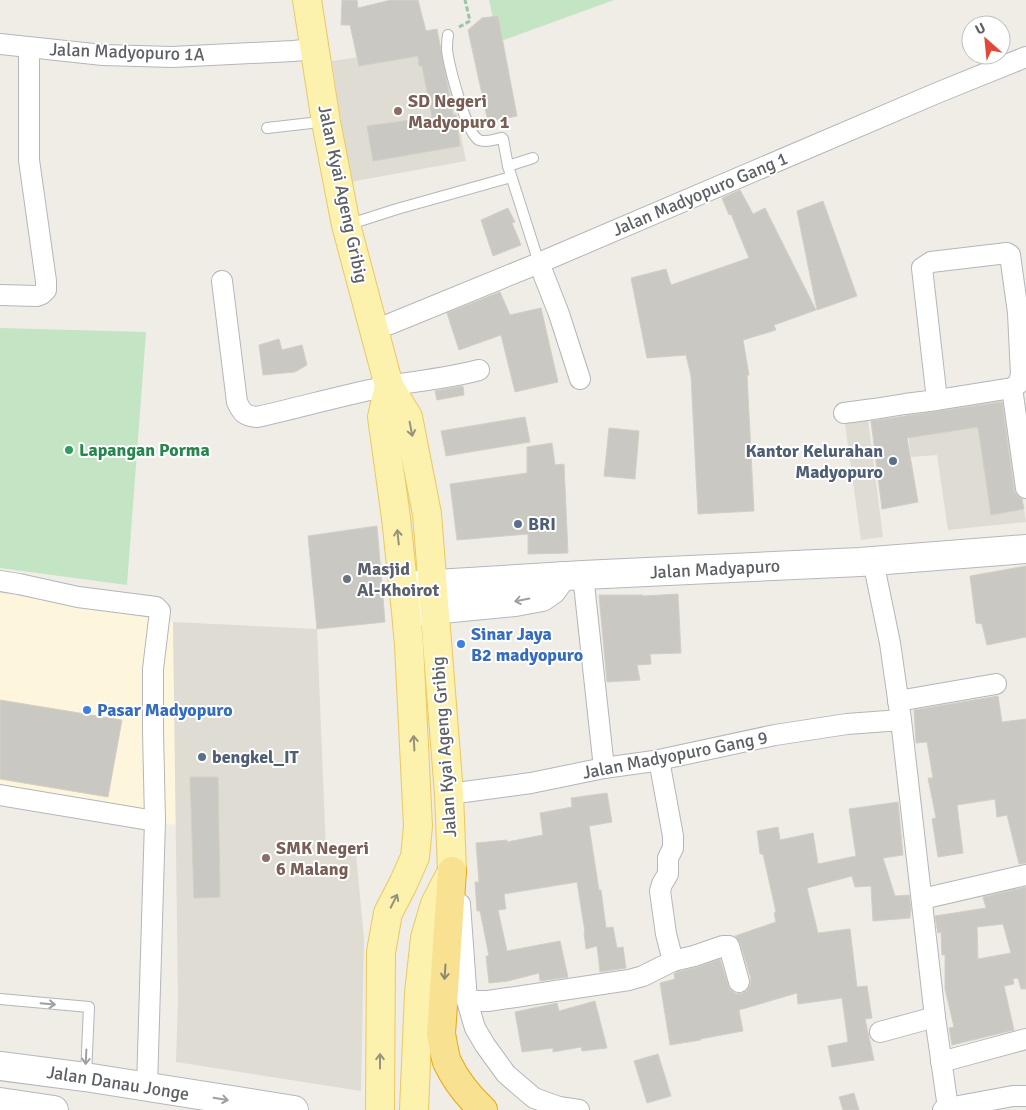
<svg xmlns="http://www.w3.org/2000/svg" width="1026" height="1110" viewBox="0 0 1026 1110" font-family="Signika,sans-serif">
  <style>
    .commercial { fill: #fdf6dd }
    .education { fill: #dfdcd4 }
    .green { fill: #c3e5c4 }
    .building { fill: #cac8c2; stroke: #d4cfc4; fill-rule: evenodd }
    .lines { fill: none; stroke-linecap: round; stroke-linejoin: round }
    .lane-casing { stroke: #b3b6ba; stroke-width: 12 }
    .street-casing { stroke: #b3b6ba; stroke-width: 22 }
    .secondary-casing { stroke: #b4b8bc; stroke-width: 30 }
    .primary-casing { stroke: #ecc861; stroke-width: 30 }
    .highway-casing { stroke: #eca809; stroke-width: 30 }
    .path { stroke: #9bc4a7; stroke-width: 3; stroke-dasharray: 5 2.5; stroke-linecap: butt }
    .lane { stroke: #fff; stroke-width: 10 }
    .street { stroke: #fff; stroke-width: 20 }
    .secondary { stroke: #fff; stroke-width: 28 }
    .primary { stroke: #fcf1ad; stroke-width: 28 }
    .highway { stroke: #f9e192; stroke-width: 28 }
    .oneway { stroke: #95937e }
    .oneway2 { stroke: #9ea0a3 }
    .oneway3 { stroke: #8c8772 }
    .education-dot { fill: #8d6e63; stroke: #fff; stroke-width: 2 }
    .leisure-dot { fill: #2e9e5b; stroke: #fff; stroke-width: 2 }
    .service-dot { fill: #5c6f8a; stroke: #fff; stroke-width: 2 }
    .worship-dot { fill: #6b7280; stroke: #fff; stroke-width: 2 }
    .shop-dot { fill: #3f7fe0; stroke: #fff; stroke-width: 2 }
    .labels { text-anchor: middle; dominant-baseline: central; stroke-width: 4; stroke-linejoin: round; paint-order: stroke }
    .street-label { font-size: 18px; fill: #5d6165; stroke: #fff }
    .education-label { font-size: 18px; font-weight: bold; fill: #785e54; stroke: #fff; text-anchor: start }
    .leisure-label { font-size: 18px; font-weight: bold; fill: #27864d; stroke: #fff; text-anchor: start }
    .service-label { font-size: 18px; font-weight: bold; fill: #4e5e75; stroke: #fff; text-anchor: start }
    .worship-label { font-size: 18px; font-weight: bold; fill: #5b616d; stroke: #fff; text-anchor: start }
    .shop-label { font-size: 18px; font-weight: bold; fill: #366cbe; stroke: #fff; text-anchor: start }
  </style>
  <rect width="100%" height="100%" fill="#efede6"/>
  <path class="commercial" d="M0 593 173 622 176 825 0 798Z"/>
  <g class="education">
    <path d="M443 45 466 161 350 182 332 61Z"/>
    <path d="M1006 391 1026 522 948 530 937 455 911 457 905 407Z"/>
    <path d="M867 412 883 537 861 540 844 417Z"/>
    <path d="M173 622 317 629 326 851 356 849 357 864 364 939 361 1091 176 1062 178 1002Z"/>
  </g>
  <g class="green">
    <path d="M489 0H614L498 42Z"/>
    <path d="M0 328 146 332 127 585 0 568Z"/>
  </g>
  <g class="building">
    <path d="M342 0H357L358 8 391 0H418L426 31 437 29 453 115H456L460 146 373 161 367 126 432 117 422 66H419L418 56 359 66 350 25H341Z"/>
    <path d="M498 16 517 116 488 122 468 30 482 18Z"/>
    <path d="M740 190 753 214 765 208 816 310 774 325 776 330 743 340 749 375H747L754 511 698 514 691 376 686 355 647 358 631 278 666 269 671 285 749 258 731 214 729 215 722 198Z"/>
    <path d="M823 201 857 296 817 310 797 211Z"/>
    <path d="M508 208 515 222 512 223 521 245 493 256 481 220Z"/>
    <path d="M500 292 510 315 541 308 558 382 515 392 501 335 459 350 447 313Z"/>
    <path d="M279 339 282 350 302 345 307 365 295 372 263 375 259 345Z"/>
    <path d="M463 386 464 395 437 400 435 391Z"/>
    <path d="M1002 402 1014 490 1017 496 1022 499 1024 509 991 515 978 427 907 438 918 502 882 509 871 421Z"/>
    <path d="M525 417 530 442 446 456 441 431Z"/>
    <path d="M609 428 639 431 635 479 604 476Z"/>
    <path d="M552 443 555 465 564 464 568 553 528 554V534L457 540 450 484 527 473V447Z"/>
    <path d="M377 526 385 622 317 629 308 536Z"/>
    <path d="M1026 566V637L987 645 982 624 976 623 970 576Z"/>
    <path d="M678 594 681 653 650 654 651 664 637 665 640 680 607 682 599 595H643V596Z"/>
    <path d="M998 696 1002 722 1026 719V863L1019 864 1007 815 997 817 995 799 957 805 963 853 938 857 932 819 936 818 928 778H933L927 742 916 743 914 710Z"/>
    <path d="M0 700 122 720 108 797 0 779Z"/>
    <path d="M190 777H218L220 897 194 898Z"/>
    <path d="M607 793 612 822 589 826 599 890H601L606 928 613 927 617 948 623 947 626 968 600 972 597 946 586 949 584 932H585L577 882 504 894 506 909 498 910 507 951 560 941 568 977 540 981 539 973 508 981 489 983 486 956H489L480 911H477L475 882H479L476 843 507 840V842L543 835 540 813 572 807 571 798Z"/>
    <path d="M898 802 903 855 883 858 895 896 909 895 911 909 910 918 873 921 871 886 855 887 852 876 807 888 818 933 850 929 857 987 867 986 872 1018 865 1019 874 1060 832 1067 828 1046 848 1042 842 998 798 1004 797 993 739 1010 743 1031 700 1039 701 1040 670 1045 660 983 675 979 674 974 677 972 698 967 720 959 728 985 730 990 737 994 743 993 747 991 750 985 751 979 740 943 735 936 776 922 774 913 776 912 763 854H760L757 831 778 827 780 840 813 833 818 864 856 856 849 809Z"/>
    <path d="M1026 887V989H1021L1018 978 1013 979 1014 984 1004 986 1014 1030 952 1045 949 1028 954 1027 945 989V955H942L941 932 938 933 935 916 986 908 983 897ZM1003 924 1011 953 978 959 977 927Z"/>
    <path d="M595 1001 607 1048 582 1051 581 1047 553 1052V1048L522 1052 515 1012 557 1003 559 1011Z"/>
    <path d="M658 1054 671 1096 647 1103 634 1061Z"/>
    <path d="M854 1093 859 1110H843L839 1097Z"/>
  </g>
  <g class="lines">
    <defs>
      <g id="lane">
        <path d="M448 35C447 40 447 45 447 50 449 65 466 134 479 140 486 143 495 139 502 138L503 139 508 166 539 263"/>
        <path d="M267 128 311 123"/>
        <path d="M508 166 533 158"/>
        <path d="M347 225 397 209 511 177"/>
        <path d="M0 999 89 1007 86 1076"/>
      </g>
      <g id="street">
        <path d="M0 44 103 55 172 57 293 51 314 49"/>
        <path d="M539 263 559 314 580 379"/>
        <path d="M222 281 237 402C242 413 245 416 257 417 301 407 344 395 388 386 418 381 449 378 479 370"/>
        <path d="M0 295 37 296 42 294 46 290V281L29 160V48"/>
        <path d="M374 329 390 324 539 263 937 93 1026 57"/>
        <path d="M1012 388 1026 488"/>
        <path d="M844 413 874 409 905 404 937 400 1012 388 1018 384 1021 375 1018 313 1010 255 1007 253 931 262 922 268 937 400"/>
        <path d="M873 561 890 643 901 720 935 1017 948 1108"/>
        <path d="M583 575 604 768"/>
        <path d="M0 581 19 584 78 597 156 607 160 611 153 669V730L155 821"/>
        <path d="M898 701 996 684"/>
        <path d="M449 794 531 783 604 768 654 761 775 735 847 724 901 720"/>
        <path d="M0 795 155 821 147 1087"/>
        <path d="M922 899 1026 875"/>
        <path d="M460 904 467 1001 475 1028 485 1045 506 1074 534 1098 559 1107 579 1110"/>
        <path d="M673 961 694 956 723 946H729L739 982"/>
        <path d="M467 1001H488L629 980 643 976 673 961 666 934 660 891 662 884 668 874V858L673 848V836L659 760"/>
        <path d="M880 1032 935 1017"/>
        <path d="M941 1062 1026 1039"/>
        <path d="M943 1110 948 1108 1013 1096H1026"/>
      </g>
      <g id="secondary">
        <path d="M403 586 583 575 860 562 1026 549"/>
        <path d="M411 612 515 602 542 597 552 590 562 576"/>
        <path d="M0 1066 85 1077 294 1110"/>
        <path d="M0 1102 54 1110"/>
      </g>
      <g id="primary">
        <path d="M307 0 326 122 346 225 389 386 408 417 427 514 449 794 452 871 435 904 425 938 419 993 414 1110"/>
        <path d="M380 1110 381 952 388 913 403 884 415 857 418 826 409 645 406 612 396 518 382 417 389 386"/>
      </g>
      <path id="highway" d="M452 871 441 1034C443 1043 444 1053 447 1062 456 1081 468 1096 483 1110"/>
    </defs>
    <use href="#lane" class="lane-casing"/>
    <use href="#street" class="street-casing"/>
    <use href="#secondary" class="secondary-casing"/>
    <use href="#primary" class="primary-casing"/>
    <use href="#highway" class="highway-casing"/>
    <path class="path" d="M459 27 470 21 465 0"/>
    <use href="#lane" class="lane"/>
    <use href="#street" class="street"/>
    <use href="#secondary" class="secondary"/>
    <use href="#primary" class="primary"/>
    <use href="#highway" class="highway"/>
  </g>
  <defs><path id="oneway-shaft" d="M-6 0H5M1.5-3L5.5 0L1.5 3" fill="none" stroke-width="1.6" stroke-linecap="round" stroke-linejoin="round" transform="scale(1.25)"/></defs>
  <g class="oneway">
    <use href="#oneway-shaft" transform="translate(411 429) rotate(79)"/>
    <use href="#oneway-shaft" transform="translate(398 537) rotate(-96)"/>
    <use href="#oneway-shaft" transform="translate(414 743) rotate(-93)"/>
    <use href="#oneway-shaft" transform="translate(394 901) rotate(-63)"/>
    <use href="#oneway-shaft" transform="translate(380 1061) rotate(-90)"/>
  </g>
  <g class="oneway2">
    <use href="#oneway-shaft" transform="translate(522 600) rotate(169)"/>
    <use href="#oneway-shaft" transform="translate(48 1004) rotate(5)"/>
    <use href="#oneway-shaft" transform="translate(86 1057) rotate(93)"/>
    <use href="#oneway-shaft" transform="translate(221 1099) rotate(9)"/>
  </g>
  <use class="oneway3" href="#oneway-shaft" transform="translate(445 972) rotate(94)"/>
  <g class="education-dot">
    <circle cx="398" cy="111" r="5"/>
    <circle cx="266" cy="858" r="5"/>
  </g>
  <circle class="leisure-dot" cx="69" cy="450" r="5"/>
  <g class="service-dot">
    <circle cx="893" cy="461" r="5"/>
    <circle cx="518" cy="524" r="5"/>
    <circle cx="202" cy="757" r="5"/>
  </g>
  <circle class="worship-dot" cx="347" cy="579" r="5"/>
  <g class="shop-dot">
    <circle cx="461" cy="644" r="5"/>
    <circle cx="87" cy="710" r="5"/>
  </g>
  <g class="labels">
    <g class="street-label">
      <text transform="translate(127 52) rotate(2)">Jalan Madyopuro 1A</text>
      <text transform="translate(343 194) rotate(78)">Jalan Kyai Ageng Gribig</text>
      <text transform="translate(700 194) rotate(-23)">Jalan Madyopuro Gang 1</text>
      <text transform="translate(715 569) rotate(-3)">Jalan Madyapuro</text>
      <text transform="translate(444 747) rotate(-94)">Jalan Kyai Ageng Gribig</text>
      <text transform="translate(675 755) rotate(-11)">Jalan Madyopuro Gang 9</text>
      <text transform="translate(118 1083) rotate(9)">Jalan Danau Jonge</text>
    </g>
    <g class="education-label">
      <text x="408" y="101">SD Negeri<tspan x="408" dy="21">Madyopuro 1</tspan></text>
      <text x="276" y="848">SMK Negeri<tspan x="276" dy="21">6 Malang</tspan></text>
    </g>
    <g class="leisure-label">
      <text x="79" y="450">Lapangan Porma</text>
    </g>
    <g class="service-label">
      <text x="883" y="451" text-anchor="end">Kantor Kelurahan<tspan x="883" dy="21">Madyopuro</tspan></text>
      <text x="528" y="524">BRI</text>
      <text x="212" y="757">bengkel_IT</text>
    </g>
    <g class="worship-label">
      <text x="357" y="569">Masjid<tspan x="357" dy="21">Al-Khoirot</tspan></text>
    </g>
    <g class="shop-label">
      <text x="471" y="634">Sinar Jaya<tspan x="471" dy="21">B2 madyopuro</tspan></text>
      <text x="97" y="710">Pasar Madyopuro</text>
    </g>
  </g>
  <g transform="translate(986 40) rotate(333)"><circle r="24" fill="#ffffff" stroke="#bec0c1"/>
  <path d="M0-4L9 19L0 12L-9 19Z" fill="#e34737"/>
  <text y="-8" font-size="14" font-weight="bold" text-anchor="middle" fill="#5d6165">U</text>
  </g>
</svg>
